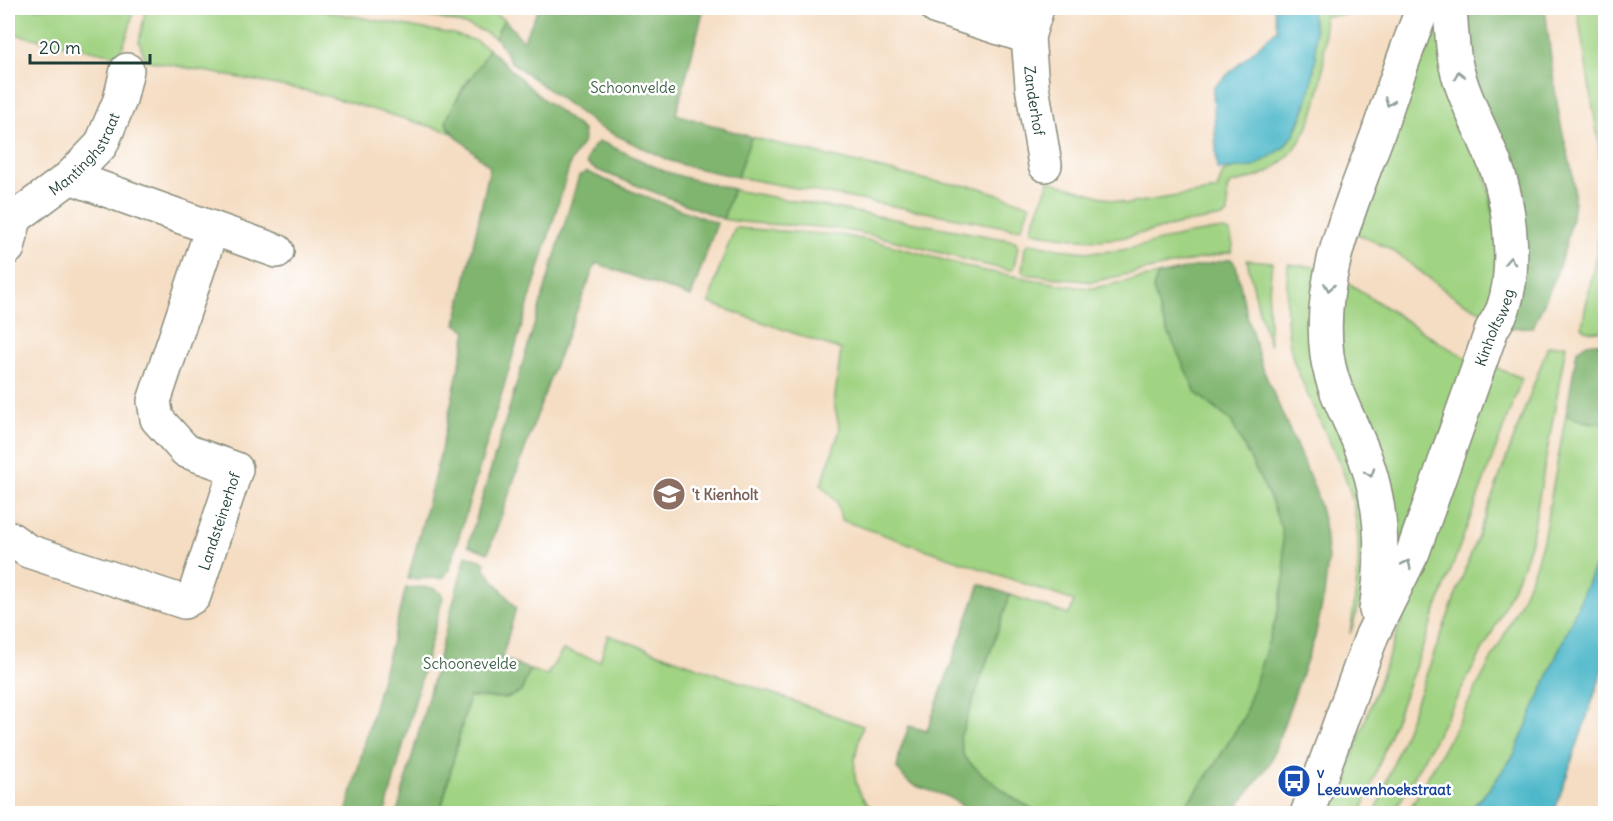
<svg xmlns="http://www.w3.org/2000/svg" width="1613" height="821" viewBox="0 0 1613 821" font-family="Delius,sans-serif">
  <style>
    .green { fill: #a0d382; stroke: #60885b; stroke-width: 1.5 }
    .forest { fill: #80b570; stroke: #507952; stroke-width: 1.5 }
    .water { fill: #4db8c9; stroke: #367a7e; stroke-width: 1.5 }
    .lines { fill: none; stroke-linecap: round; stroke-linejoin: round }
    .minor-casing { stroke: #8a8d7c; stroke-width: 36 }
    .minor { stroke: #fff; stroke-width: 33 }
    .oneway { stroke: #8f9e9a }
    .labels { text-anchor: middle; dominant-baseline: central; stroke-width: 5; stroke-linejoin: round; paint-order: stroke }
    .park-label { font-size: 15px; fill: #3f6248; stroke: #fff }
    .street-label { font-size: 15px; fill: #1f3d34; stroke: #fff }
    .education-label { font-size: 15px; font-weight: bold; fill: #785e54; stroke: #fff; text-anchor: start }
    .transit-label { font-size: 15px; font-weight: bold; fill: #164399; stroke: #fff; text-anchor: start }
  </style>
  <rect width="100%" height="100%" fill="#fff"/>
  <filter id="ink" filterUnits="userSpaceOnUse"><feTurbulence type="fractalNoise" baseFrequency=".0167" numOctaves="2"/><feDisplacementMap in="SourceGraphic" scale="12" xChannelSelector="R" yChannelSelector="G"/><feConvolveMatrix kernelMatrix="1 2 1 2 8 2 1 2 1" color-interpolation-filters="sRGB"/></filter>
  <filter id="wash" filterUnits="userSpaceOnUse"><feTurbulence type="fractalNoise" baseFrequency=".008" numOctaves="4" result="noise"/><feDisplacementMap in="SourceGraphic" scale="24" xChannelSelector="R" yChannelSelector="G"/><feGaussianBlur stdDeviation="1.35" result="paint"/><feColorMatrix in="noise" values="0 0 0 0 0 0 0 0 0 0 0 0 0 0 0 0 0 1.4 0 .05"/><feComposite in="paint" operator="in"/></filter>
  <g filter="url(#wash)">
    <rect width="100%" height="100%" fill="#f5ddc3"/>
    <g class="green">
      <path d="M8 8H134L129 30 119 56 8 33Z"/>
      <path d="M146 8H307L453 34 476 41 489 49 481 65 463 87 446 123 453 133 313 92 146 60 139 42Z"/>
      <path d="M374 8H481L504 19 495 38C468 19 407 14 374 8Z"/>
      <path d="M1318 8H1350L1348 14 1324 16C1327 69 1320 140 1270 171 1258 178 1243 181 1230 184L1227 189 1228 214 1223 217 1181 224 1121 238 1098 240 1079 239 1032 232V227L1049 181 1126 204 1217 190 1223 172C1234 169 1275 154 1283 148 1307 126 1318 65 1315 34 1315 26 1312 18 1311 11Z"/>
      <path d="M1577 8H1606L1605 330C1597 331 1585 335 1582 325L1597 251 1601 213V179L1599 145Z"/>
      <path d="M1429 28 1439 33 1482 158 1499 243 1488 315 1454 297 1392 250 1356 233Z"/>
      <path d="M751 137 931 181 977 187 1030 205 1022 226 1021 228 1016 229 737 177Z"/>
      <path d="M733 189 739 191 1015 241 1018 246 1014 267 1012 270H1008C953 259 899 238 843 230 803 223 763 227 723 219Z"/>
      <path d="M735 228 840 235 879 242 979 270 1077 287 1093 288 1158 275 1153 288 1161 316 1196 392 1231 421 1271 500 1282 531 1285 574 1277 616 1244 717 1219 758 1196 792 1179 813H1039L1013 798 981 773 964 757 960 738 1010 595 1069 615 1074 601 841 520 837 502 821 485 840 430 834 404 841 350 709 303 718 272Z"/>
      <path d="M1215 230H1223L1230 232 1233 246 1231 252 1092 282 1025 274 1022 271 1025 247 1030 243C1053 247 1077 253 1100 252 1129 251 1155 242 1183 235 1194 233 1205 232 1215 230Z"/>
      <path d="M1247 260 1272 262 1268 301 1270 346 1259 311Z"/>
      <path d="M1288 264 1319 267 1369 514 1365 587 1350 634C1358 581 1365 538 1348 485 1336 450 1315 415 1302 381 1298 372 1294 364 1292 355 1285 325 1286 294 1288 264Z"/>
      <path d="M1341 278 1440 343 1469 359 1400 547 1395 545 1364 425 1341 353Z"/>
      <path d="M1566 345 1532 537 1524 563 1492 633 1404 795 1393 813H1375L1548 346Z"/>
      <path d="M1494 367 1522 378 1361 813 1331 814Z"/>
      <path d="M1566 415 1587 422 1605 424V531L1599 556 1589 581 1514 755 1490 788 1467 813 1407 814 1454 730 1502 639 1522 598 1535 567 1543 540Z"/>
      <path d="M608 635 863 726C853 760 846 788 877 813L440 814 469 697 506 698 521 692 530 670 547 675 563 650 600 661Z"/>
    </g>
    <g class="forest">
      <path d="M539 8H704L676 114 751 137 737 177 686 166 668 160 599 127 511 62 498 40 495 38 504 19 523 41Z"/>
      <path d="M1467 8H1545C1550 47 1553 87 1561 125 1566 150 1576 175 1574 201 1570 246 1552 287 1533 327L1506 328 1482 105 1466 35Z"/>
      <path d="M489 49 538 95 583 130 584 140 571 161 449 570 443 578 408 579 440 455 467 331 456 324 490 167 453 133 446 123C455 94 476 75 489 49Z"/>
      <path d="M598 142 604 143 664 171 683 177 733 189 723 219 595 169 587 164C586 155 592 148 598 142Z"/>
      <path d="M587 172 641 195 717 223 691 297 596 263 553 370 488 553 468 545 579 176Z"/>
      <path d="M1231 259 1236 265 1245 308 1262 367 1315 489 1324 523 1328 560 1324 596 1315 637 1270 763 1233 813H1179L1196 792 1219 758 1244 717 1277 616 1285 574 1282 531 1271 500 1231 421 1196 393 1161 316 1153 288 1158 275Z"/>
      <path d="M1605 342V424C1591 423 1579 421 1566 415L1577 351C1584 341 1595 344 1605 342Z"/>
      <path d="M466 555 485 562 484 568 516 608 502 658 530 670 521 692 506 698 469 697 440 813H397Z"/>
      <path d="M980 584 1010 595 960 738 964 757 981 773 1013 798 1039 813H968C952 791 931 794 910 783 905 780 901 773 897 769L900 751 909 726 927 731Z"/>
      <path d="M406 588C419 588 437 583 443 597L385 813H346Z"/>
    </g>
    <g class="water">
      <path d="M1274 8H1318L1311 11 1315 32 1316 57 1311 87 1304 110 1294 134 1282 149 1254 167 1217 170 1213 88 1277 29Z"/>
      <path d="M1605 514V664L1554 813H1467L1490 788 1514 755 1599 556 1605 531Z"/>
    </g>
  </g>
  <g filter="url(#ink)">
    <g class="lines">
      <defs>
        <g id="minor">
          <path d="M937 8 1028 37 1037 8"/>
          <path id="s1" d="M1028 37 1032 86 1045 165"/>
          <path d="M8 216 15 218 8 248"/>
          <path id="s2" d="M15 218 70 177 101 145 120 100 127 70"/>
          <path d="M212 228 277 251"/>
          <path id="s3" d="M8 537 28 551 184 602 194 596 236 469 186 451 157 419 154 401 212 228 70 177"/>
          <path d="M1376 610C1385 553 1382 493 1358 440 1346 412 1331 386 1327 355 1317 278 1351 206 1377 136 1392 93 1406 49 1423 8"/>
          <path id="s4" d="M1307 814 1372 635 1413 552 1492 329C1496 322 1500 316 1503 309 1516 273 1511 217 1501 182 1491 147 1471 115 1460 80 1452 57 1452 32 1450 8"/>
        </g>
      </defs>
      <use href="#minor" class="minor-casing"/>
      <use href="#minor" class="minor"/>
    </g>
    <defs><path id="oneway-chevron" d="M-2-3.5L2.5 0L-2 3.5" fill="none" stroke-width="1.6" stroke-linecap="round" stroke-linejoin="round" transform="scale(1.5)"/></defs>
    <g class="oneway">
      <use href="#oneway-chevron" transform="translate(1459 75) rotate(-104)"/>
      <use href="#oneway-chevron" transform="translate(1389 102) rotate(110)"/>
      <use href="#oneway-chevron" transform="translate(1510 261) rotate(-87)"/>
      <use href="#oneway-chevron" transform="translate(1329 287) rotate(99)"/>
      <use href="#oneway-chevron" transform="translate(1370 473) rotate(72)"/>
      <use href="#oneway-chevron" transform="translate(1407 564) rotate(-64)"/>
    </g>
  </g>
  <defs>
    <symbol id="school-disc" viewBox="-11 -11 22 22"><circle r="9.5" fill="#8d6e63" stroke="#fff"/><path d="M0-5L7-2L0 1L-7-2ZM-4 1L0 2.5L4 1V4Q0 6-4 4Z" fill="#fff"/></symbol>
    <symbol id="bus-disc" viewBox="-11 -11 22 22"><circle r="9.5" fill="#1a4fb4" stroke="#fff"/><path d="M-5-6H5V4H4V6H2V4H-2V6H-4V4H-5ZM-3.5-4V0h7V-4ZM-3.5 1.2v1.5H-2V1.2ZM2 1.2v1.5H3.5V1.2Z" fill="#fff"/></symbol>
  </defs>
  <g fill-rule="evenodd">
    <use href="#school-disc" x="650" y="475" width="38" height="38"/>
    <use href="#bus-disc" x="1275" y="762" width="38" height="38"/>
  </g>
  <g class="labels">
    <g class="park-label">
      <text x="633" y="87">Schoonvelde</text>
      <text x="470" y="663">Schoonevelde</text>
    </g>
    <g class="street-label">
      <text stroke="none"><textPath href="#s1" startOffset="64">Zanderhof</textPath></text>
      <text stroke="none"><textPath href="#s2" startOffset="96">Mantinghstraat</textPath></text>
      <text stroke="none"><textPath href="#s4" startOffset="522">Kinholtsweg</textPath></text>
      <text stroke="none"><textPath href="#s3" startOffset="279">Landsteinerhof</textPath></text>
    </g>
    <g class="education-label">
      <text x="692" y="494">'t Kienholt</text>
    </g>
    <g class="transit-label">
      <text x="1317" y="772">v<tspan x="1317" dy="17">Leeuwenhoekstraat</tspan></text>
    </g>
  </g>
  <rect width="1613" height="821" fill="none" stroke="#fff" stroke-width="30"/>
  <path d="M30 54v9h120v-9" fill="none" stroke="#1f3d34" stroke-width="3"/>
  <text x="39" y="54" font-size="18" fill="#1f3d34" stroke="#ffffff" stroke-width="4.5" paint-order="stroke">20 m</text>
</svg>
